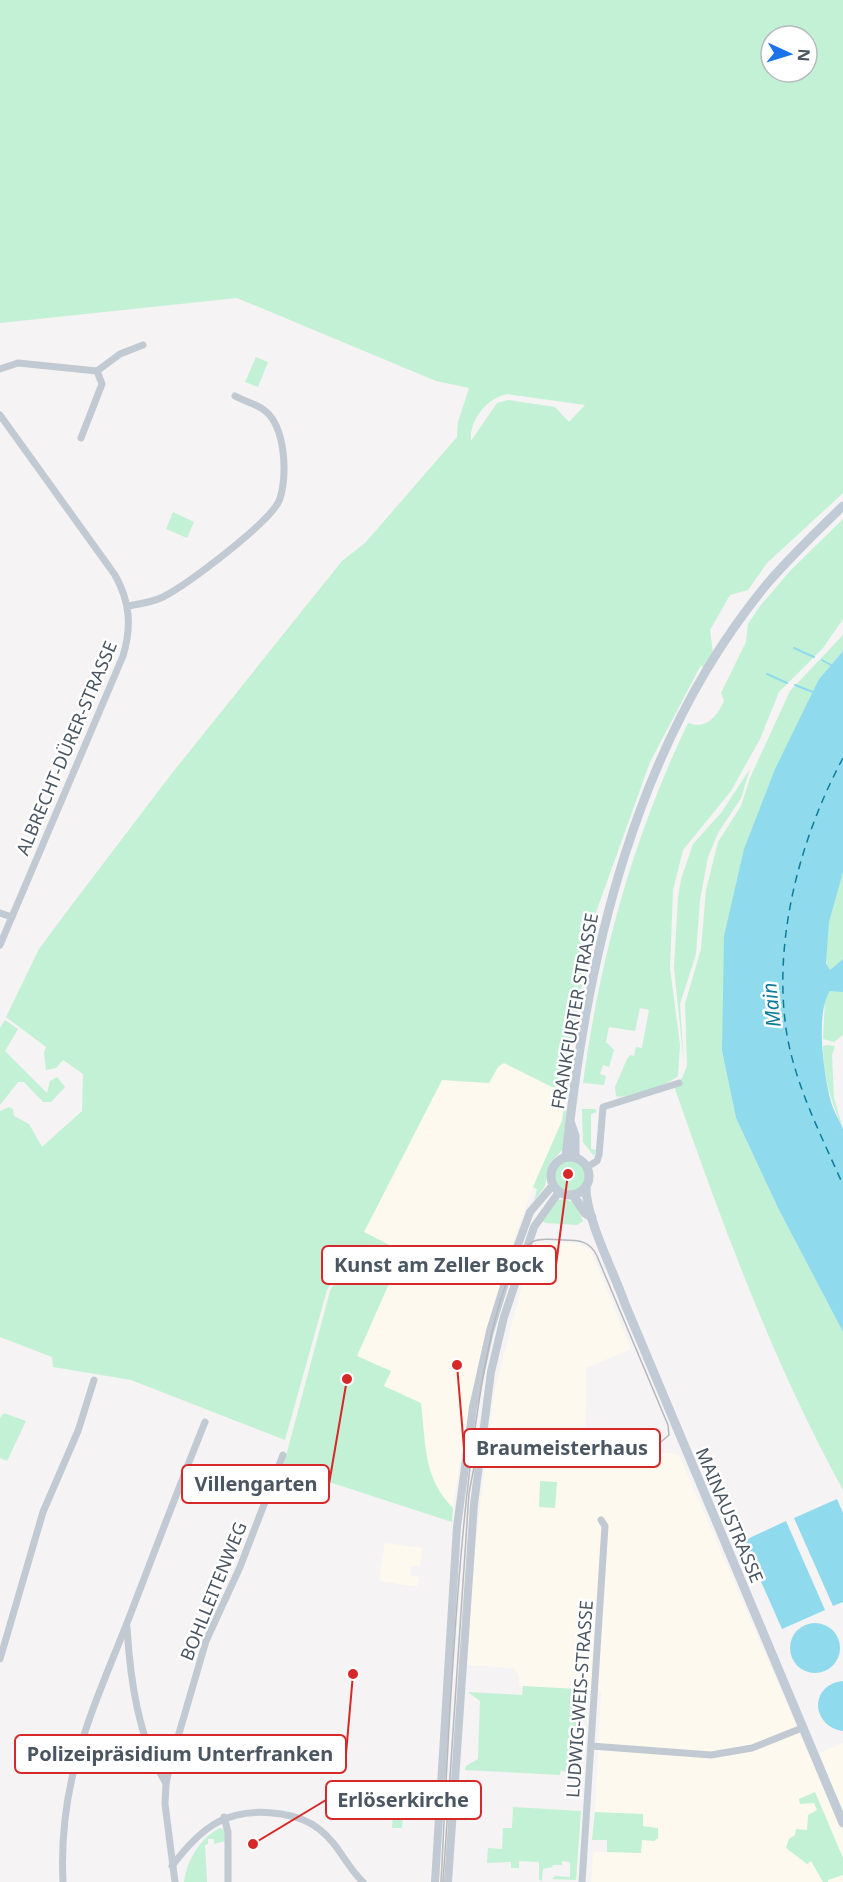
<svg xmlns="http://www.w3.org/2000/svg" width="843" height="1882" viewBox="0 0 843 1882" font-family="'Noto Sans',sans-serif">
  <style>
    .commercial { fill: #fdf9ef }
    .green { fill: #c3f1d5; fill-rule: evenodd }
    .water { fill: #90daee }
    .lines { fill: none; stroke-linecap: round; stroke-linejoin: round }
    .stream { stroke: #90daee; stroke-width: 2 }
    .ferry { stroke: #0c7c9b; stroke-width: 1.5; stroke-dasharray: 8 6; stroke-linecap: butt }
    .minor { stroke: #c1cad2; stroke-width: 7 }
    .tertiary { stroke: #c1cad2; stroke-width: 8 }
    .secondary { stroke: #c1cbd6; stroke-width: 9 }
    .tram { stroke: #b5b8bd; stroke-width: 1.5 }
    .labels { text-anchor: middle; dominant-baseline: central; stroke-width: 5; stroke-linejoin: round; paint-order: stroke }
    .street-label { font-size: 18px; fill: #4a5661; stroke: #fff }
    .water-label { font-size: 20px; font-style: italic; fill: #0c7c9b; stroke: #fff }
    .leader { fill: none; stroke: #d62828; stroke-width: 2 }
    .callout-dot { fill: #d62828; stroke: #fff; stroke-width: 2 }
    .callout { fill: #fff; stroke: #d62828; stroke-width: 2 }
    .callout-label { font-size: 20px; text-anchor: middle; font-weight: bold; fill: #4a5661 }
  </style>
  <rect width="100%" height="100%" fill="#f5f3f3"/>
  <g class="commercial">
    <path d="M504 1063 552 1087 567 1090 562 1121 533 1187 501 1277 462 1448 453 1508 441 1496 429 1476 384 1386 391 1371 357 1356 403 1252 364 1232 442 1080 488 1083 498 1067Z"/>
    <path d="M541 1243H579L591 1251 631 1349 586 1368 585 1452 672 1453 679 1455 810 1757 843 1743V1882H591L593 1852 641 1853 643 1814 595 1812 601 1691 519 1686V1676L513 1668 467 1665 475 1548 494 1393 522 1285 535 1245Z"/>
    <path d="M385 1543 423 1548 420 1566H411L410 1576 419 1577 418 1587 379 1581Z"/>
  </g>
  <g class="green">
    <path d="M0 0H843V493L767 563 748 590 730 595 710 630 713 653 703 668 701 665 650 762 595 915 563 1089 552 1087 504 1063 498 1067 489 1083 442 1080 364 1232 403 1252 357 1356 391 1371 384 1386 421 1403C426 1444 423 1478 453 1508L452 1522 283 1467 330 1291 355 1247 327 1290 285 1440 131 1380 53 1367 52 1357 0 1337V1111L9 1107 13 1109 14 1116 29 1124 42 1147 82 1111 83 1074 63 1060 56 1068 46 1070 44 1053 46 1047 6 1017 39 949 68 910 169 777 342 561 365 543 457 437 458 422 469 388 436 381 237 298 0 323ZM771 36H807V72H771ZM507 394 585 405 569 422 555 407 508 400 497 403 471 441C469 420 487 398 507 394Z"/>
    <path d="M256 357 268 362 258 387 245 382Z"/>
    <path d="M173 512 194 522 187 538 166 529Z"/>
    <path d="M843 519V619L823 648 779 692 760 739 731 791 683 850 673 890 670 968 680 1045 678 1076C670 1084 626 1100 616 1096L615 1087 627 1059 630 1055 634 1056 636 1047 642 1048 649 1010 640 1008 635 1031 609 1027 606 1042 614 1050 609 1067 603 1065 600 1074 606 1076 604 1085 583 1083C600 957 633 838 688 723 707 730 717 716 724 701L721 693 746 642 748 624 760 606 790 571Z"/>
    <path d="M843 635V651L819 679 722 1051 736 1118 779 1210 843 1332V1490C773 1362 722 1224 674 1086L682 1078 687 1066 685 1004 701 949 706 890 718 842 741 806 750 778 790 691Z"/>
    <path d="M750 769 741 798 718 833 708 857 700 900 696 954 680 1004 684 1063 674 968 678 897 681 879 693 844 721 813Z"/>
    <path d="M843 871V964L833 973C814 960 835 889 843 871Z"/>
    <path d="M843 989V1035L834 1042 823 1039 825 998 830 991Z"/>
    <path d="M5 1020 18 1029 5 1051 47 1093 50 1081 57 1077 65 1087 51 1102H43L24 1082H18L0 1105V1028Z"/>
    <path d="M827 1045 835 1046 832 1055 834 1098 843 1129C831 1102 823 1076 823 1046Z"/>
    <path d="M564 1106H567L563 1149 550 1163 545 1186 534 1201 537 1189 533 1187 562 1121Z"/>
    <path d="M582 1109H595L597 1112 591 1114V1149L596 1150 594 1156 583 1142Z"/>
    <circle cx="570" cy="1176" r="16"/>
    <path d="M564 1199 575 1203 583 1221 577 1225 545 1223 543 1221 558 1200Z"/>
    <path d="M4 1413 26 1421 7 1461 0 1458V1418Z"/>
    <path d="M540 1481 557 1482 555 1508 539 1507Z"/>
    <path d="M523 1686 578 1689 574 1776 561 1770 560 1775 465 1770 466 1766 478 1759 480 1701 468 1692 522 1695Z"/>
    <path d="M395 1789 405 1790 402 1828H392Z"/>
    <path d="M815 1792 843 1858V1875L828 1880V1882H823L811 1861 807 1864 786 1848 789 1839 795 1835 796 1829 807 1830 808 1815 817 1810 814 1803 800 1804 799 1799Z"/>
    <path d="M513 1807 581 1811 576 1880 552 1879 555 1876 570 1877V1862L562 1861V1865H553L552 1867 543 1869 542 1881 539 1880V1862L519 1861V1868H511V1862L487 1863 488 1848 502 1849 503 1828H512Z"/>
    <path d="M595 1812 643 1814V1826L658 1828V1838L654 1841 642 1840 641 1853 607 1852V1840H592Z"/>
    <path d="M220 1828 225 1830V1841L214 1844V1839H208V1844L205 1845 207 1882H184C187 1860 200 1838 220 1828Z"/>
  </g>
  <g class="water">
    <path d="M843 651V872L829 922 826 963 830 970 843 959V992L830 991C815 1013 824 1073 830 1098 832 1109 839 1119 843 1129V1332L779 1210 736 1118 722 1051 724 936 744 849 775 769 819 679Z"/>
    <path d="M837 1499 843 1513V1602L833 1606 794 1518Z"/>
    <path d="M786 1521 825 1610 782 1629 743 1541Z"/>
    <circle cx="815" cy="1648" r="25"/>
    <path d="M843 1681V1731H842C810 1725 810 1684 843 1681Z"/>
  </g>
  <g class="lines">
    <g class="stream">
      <path d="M794 648 814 657"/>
      <path d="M822 660 831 665"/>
      <path d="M767 674 787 683"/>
      <path d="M795 685 813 692"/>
    </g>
    <path class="ferry" d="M843 758C799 840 772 943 787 1035 796 1087 822 1137 843 1185"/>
    <g class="minor">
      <path d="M0 369 18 363 97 371 102 384 81 438"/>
      <path d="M97 371 120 354 143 345"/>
      <path d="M0 415 115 575C130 602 132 626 123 656L0 945"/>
      <path d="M128 606C140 604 153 602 163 597 188 584 268 524 279 501 288 478 286 426 264 410 256 404 244 401 235 396"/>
      <path d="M0 913 12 917"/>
      <path d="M587 1167 597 1161 599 1155 603 1107 679 1083"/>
      <path d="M127 1627C130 1678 138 1739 166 1783"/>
      <path d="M0 1659 43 1512 78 1431 94 1380"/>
      <path d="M591 1746 711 1755 752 1748 802 1728"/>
      <path d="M224 1817 228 1832V1882"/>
      <path d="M172 1866C202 1826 228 1806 281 1814 294 1816 308 1820 319 1829 338 1843 346 1866 363 1882"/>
      <path d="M63 1882C58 1781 91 1714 127 1623 153 1556 178 1489 205 1422"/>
      <path d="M175 1882 165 1804 166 1783 173 1754 206 1641 240 1567 283 1455"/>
      <path d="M582 1882 605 1526 601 1520"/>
    </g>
    <g class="tertiary">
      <path d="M435 1882 457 1527 473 1407 490 1331 510 1267 530 1212 553 1185"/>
      <path d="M448 1882 474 1504 491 1372 504 1317 534 1227 559 1192"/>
    </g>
    <g class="secondary">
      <path d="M571 1124 575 1136V1157"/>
      <circle cx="570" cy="1176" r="19"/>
      <path d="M566 1157C586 957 636 742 767 584 791 556 817 531 843 506"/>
      <path d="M586 1186C585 1217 614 1272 625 1304L843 1823"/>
      <path d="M573 1195 585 1213 592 1217"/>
    </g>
    <path class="tram" d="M441 1882C447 1782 461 1289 532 1242 540 1237 554 1240 563 1240 579 1240 590 1241 597 1256L668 1425 669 1435 655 1447 644 1451 499 1449 490 1452 474 1467 469 1493 443 1882"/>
  </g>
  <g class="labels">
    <g class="street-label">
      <text transform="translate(66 748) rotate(-67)">ALBRECHT-DÜRER-STRASSE</text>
      <text transform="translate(574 1011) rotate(-80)">FRANKFURTER STRASSE</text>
      <text transform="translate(730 1515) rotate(67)">MAINAUSTRASSE</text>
      <text transform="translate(213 1591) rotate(-68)">BOHLLEITENWEG</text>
      <text transform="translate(579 1699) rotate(-86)">LUDWIG-WEIS-STRASSE</text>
    </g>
    <g class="water-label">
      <text transform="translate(771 1005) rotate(-96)">Main</text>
    </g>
  </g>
  <path class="leader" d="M568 1174L556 1265M457 1365L464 1448M347 1379L329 1484M353 1674L346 1754M253 1844L326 1800"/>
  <g class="callout-dot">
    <circle cx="568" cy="1174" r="6"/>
    <circle cx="457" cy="1365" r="6"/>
    <circle cx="347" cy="1379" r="6"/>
    <circle cx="353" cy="1674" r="6"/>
    <circle cx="253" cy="1844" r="6"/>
  </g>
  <g class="callout">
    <rect x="322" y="1246" width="234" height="38" rx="6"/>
    <rect x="464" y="1429" width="196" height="38" rx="6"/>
    <rect x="182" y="1465" width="147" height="38" rx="6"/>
    <rect x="15" y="1735" width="331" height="38" rx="6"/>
    <rect x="326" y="1781" width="155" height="38" rx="6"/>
  </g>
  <g class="callout-label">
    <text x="439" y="1272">Kunst am Zeller Bock</text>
    <text x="562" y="1455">Braumeisterhaus</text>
    <text x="256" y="1491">Villengarten</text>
    <text x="180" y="1761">Polizeipräsidium Unterfranken</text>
    <text x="403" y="1807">Erlöserkirche</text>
  </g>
  <g transform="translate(789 54) rotate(94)"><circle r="28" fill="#ffffff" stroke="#b7bbc0" stroke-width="1.5"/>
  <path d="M0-4.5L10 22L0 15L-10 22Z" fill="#1a73e8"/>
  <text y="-9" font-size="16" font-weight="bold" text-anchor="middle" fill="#4a5661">N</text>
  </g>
</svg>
